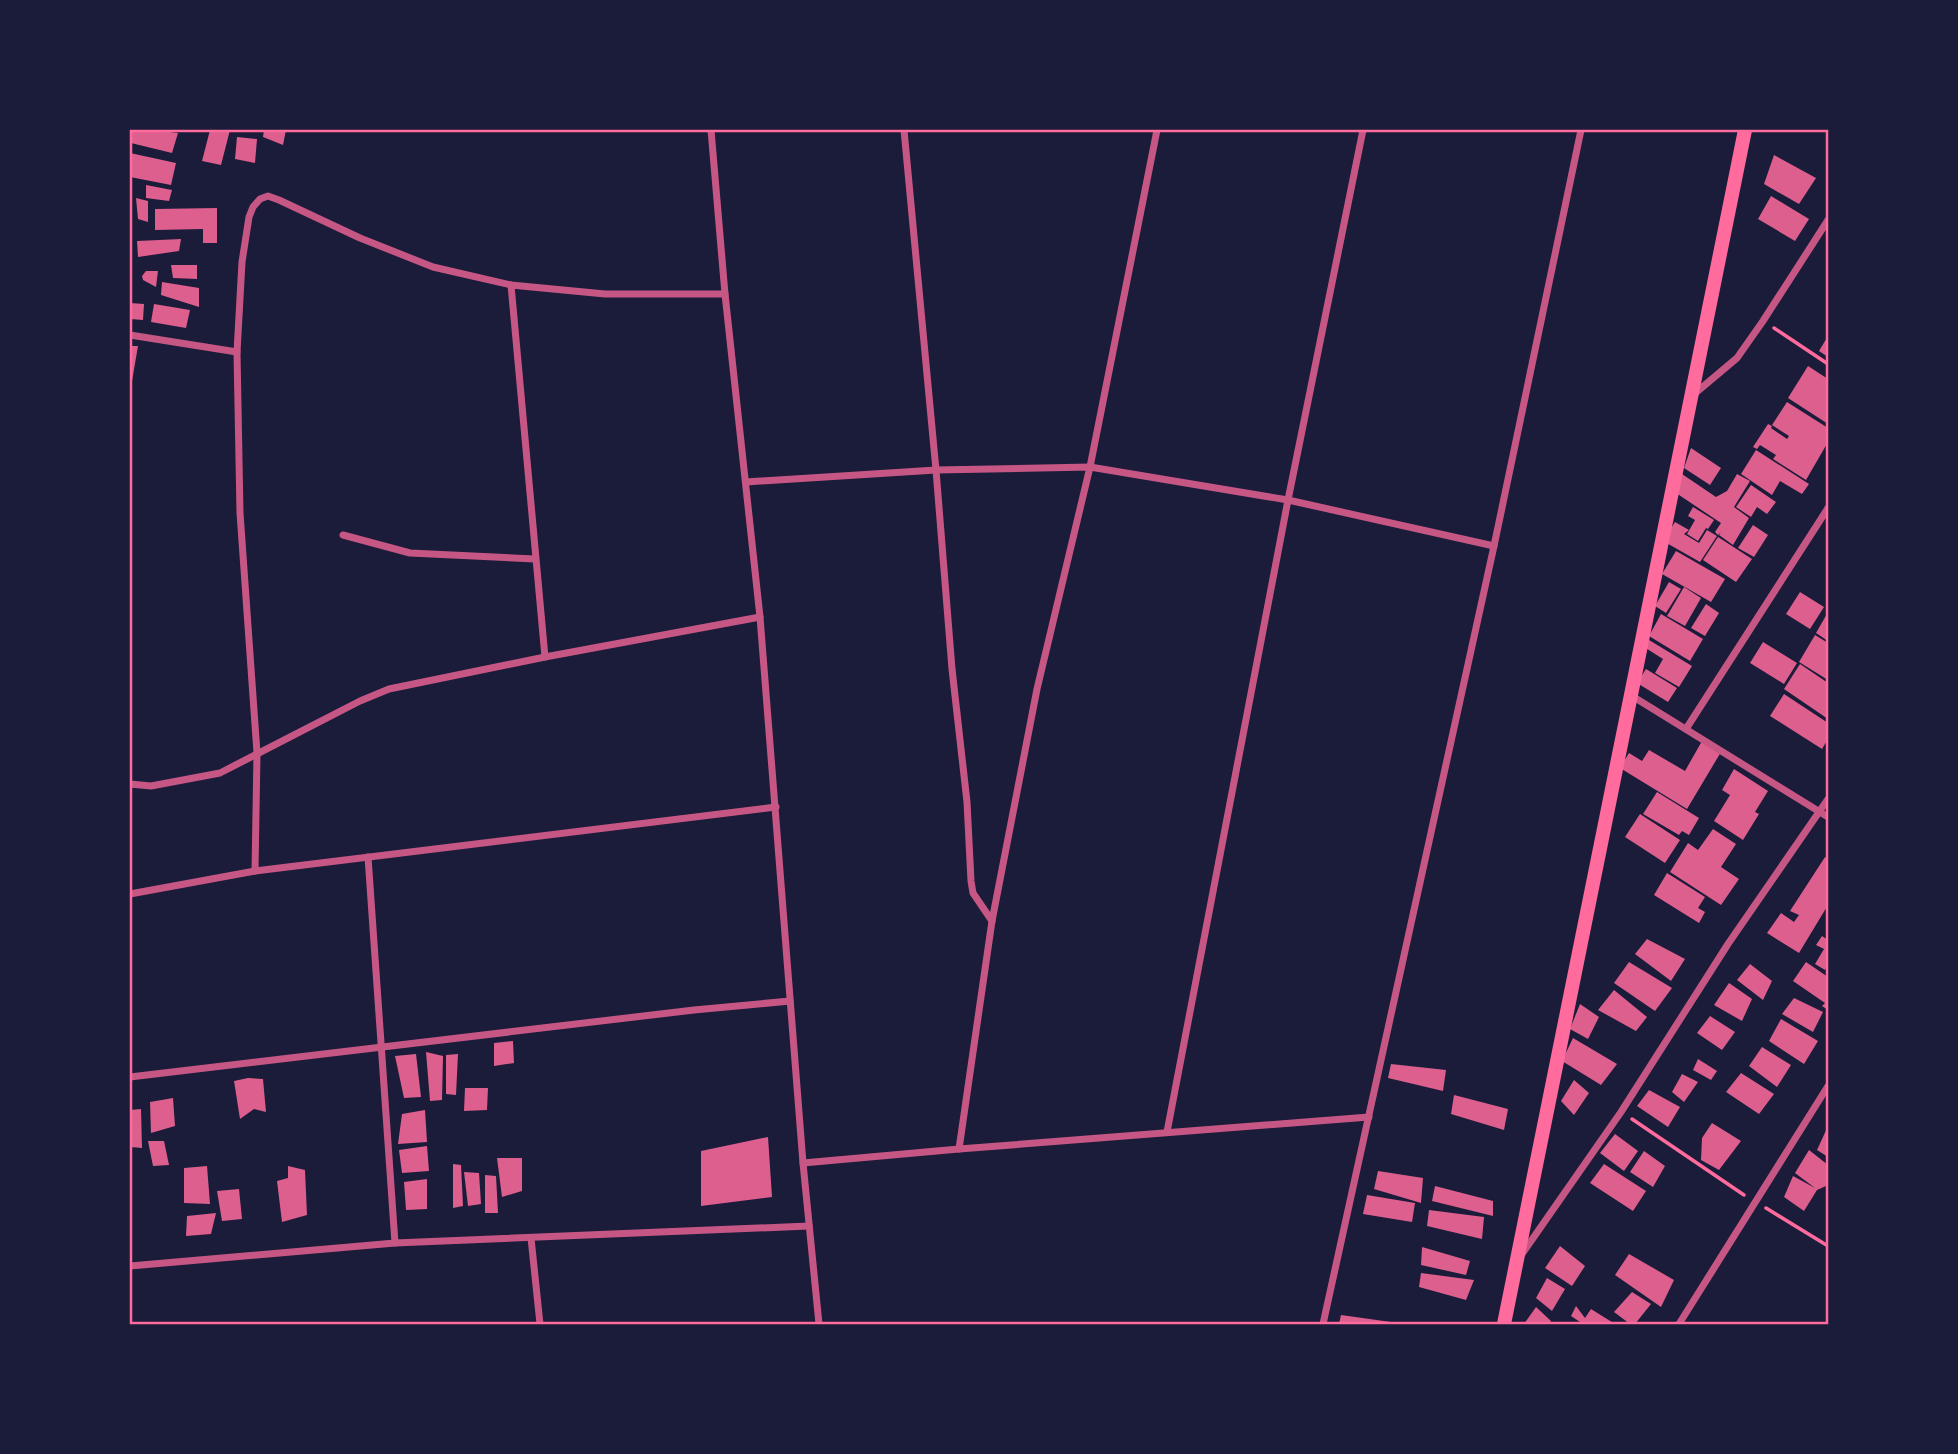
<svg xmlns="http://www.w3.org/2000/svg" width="1958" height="1454" viewBox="0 0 1958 1454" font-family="Helvetica,sans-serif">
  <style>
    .building { fill: #dd5f8e }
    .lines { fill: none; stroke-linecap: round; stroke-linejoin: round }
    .path { stroke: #ff6b9d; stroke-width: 3.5 }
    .minor { stroke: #c65784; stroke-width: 7 }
    .primary { stroke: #ff6b9d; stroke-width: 14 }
    .neatline { fill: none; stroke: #ff6b9d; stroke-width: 2.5 }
  </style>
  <rect width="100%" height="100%" fill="#1b1b3a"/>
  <g class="building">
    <path d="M132 130H152L178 133 172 153 131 143Z"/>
    <path d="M210 130H230L221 165 202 161Z"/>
    <path d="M264 130H286L283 145 263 137Z"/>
    <path d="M237 137 257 139 255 163 235 159Z"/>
    <path d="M130 153 176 163 171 185 130 177Z"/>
    <path d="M1774 155 1816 178 1799 204 1764 184Z"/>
    <path d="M146 185 172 190 169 201 146 198Z"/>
    <path d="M1771 196 1809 219 1795 241 1758 219Z"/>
    <path d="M136 198 148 201V222L138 219Z"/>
    <path d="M217 208V243H203V229L155 230V209Z"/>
    <path d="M181 239 179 251 138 257 137 241Z"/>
    <path d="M171 265H197V279L173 278Z"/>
    <path d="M146 271H158L156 287 143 280 142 276Z"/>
    <path d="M162 282 199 288V307L161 295Z"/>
    <path d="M130 303 144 304 143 320 130 319Z"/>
    <path d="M154 304 190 310 186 328 151 322Z"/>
    <path d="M1828 336V357L1819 351Z"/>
    <path d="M130 346H138L131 387 130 386Z"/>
    <path d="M1808 366 1828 379V424L1788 398Z"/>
    <path d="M1787 402 1828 428V442L1806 480 1773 459 1776 455 1760 445 1757 449 1753 447 1768 424 1772 426 1771 428 1787 439 1789 436 1772 425Z"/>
    <path d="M1691 448 1721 468 1710 485 1684 468Z"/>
    <path d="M1756 450 1809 484 1802 494 1780 481 1772 495 1741 474Z"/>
    <path d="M1682 474 1716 497 1727 491 1737 474 1750 481 1734 507 1749 518 1733 545 1719 535 1721 532 1718 535 1715 532 1721 523 1676 493Z"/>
    <path d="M1751 485 1776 502 1767 514 1757 507 1751 517 1736 507Z"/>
    <path d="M1693 507 1714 520 1708 529 1706 528 1698 541 1687 534 1695 520 1688 516Z"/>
    <path d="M1675 522 1689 530 1684 534 1699 543 1707 530 1717 536 1700 562 1663 541Z"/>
    <path d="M1753 525 1768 535 1754 557 1738 548Z"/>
    <path d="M1718 537 1752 559 1736 582 1703 560Z"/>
    <path d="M1676 551 1725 579 1711 602 1662 574Z"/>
    <path d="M1669 582 1681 589 1666 613 1655 606Z"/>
    <path d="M1684 587 1701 598 1685 626 1667 616Z"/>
    <path d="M1800 592 1824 607 1810 629 1786 614Z"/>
    <path d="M1706 604 1719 613 1705 636 1691 628Z"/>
    <path d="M1828 612V641L1816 633Z"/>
    <path d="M1661 614 1703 639 1690 661 1649 636Z"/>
    <path d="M1815 635 1828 643V680L1799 662Z"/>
    <path d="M1649 640 1692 666 1679 687 1655 673 1663 659 1644 647Z"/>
    <path d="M1763 642 1797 663 1784 684 1750 663Z"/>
    <path d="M1800 664 1828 683V719L1784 689Z"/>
    <path d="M1646 669 1677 688 1668 702 1637 683Z"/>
    <path d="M1784 694 1828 723V739L1822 749 1770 716Z"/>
    <path d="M1702 741 1721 752 1687 809 1620 768 1629 753 1642 761 1649 750 1685 771Z"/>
    <path d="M1734 769 1768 791 1755 812 1759 814 1743 840 1714 821 1730 795 1722 790Z"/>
    <path d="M1657 792 1699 818 1689 835 1682 831 1679 835 1643 814Z"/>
    <path d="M1640 814 1680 840 1665 863 1625 837Z"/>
    <path d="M1713 829 1736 844 1721 867 1739 879 1721 905 1670 872 1688 843 1698 850Z"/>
    <path d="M1825 857 1828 859V905L1799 953 1767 933 1781 913 1794 922 1799 915 1790 911Z"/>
    <path d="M1667 873 1705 897 1698 908 1705 912 1699 923 1654 895Z"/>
    <path d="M1822 936 1828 940V965L1825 970 1815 964 1824 949 1816 945Z"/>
    <path d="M1647 939 1685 959 1671 981 1635 954Z"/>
    <path d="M1629 962 1672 988 1655 1011 1614 983Z"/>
    <path d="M1806 962 1828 977V1010L1822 1006 1825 1003 1793 981Z"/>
    <path d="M1750 964 1772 981 1763 1000 1737 980Z"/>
    <path d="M1729 983 1752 999 1742 1021 1714 1005Z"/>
    <path d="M1614 990 1647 1017 1636 1031 1598 1010Z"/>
    <path d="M1794 998 1823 1012 1813 1032 1782 1014Z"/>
    <path d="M1580 1004 1599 1017 1588 1039 1570 1029Z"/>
    <path d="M1710 1016 1735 1032 1722 1050 1697 1033Z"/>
    <path d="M1781 1019 1818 1041 1804 1064 1769 1041Z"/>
    <path d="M1573 1038 1617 1064 1601 1085 1562 1061Z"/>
    <path d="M513 1041 514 1063 494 1066V1043Z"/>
    <path d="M1762 1047 1791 1065 1777 1087 1749 1066Z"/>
    <path d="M426 1052 443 1056 442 1100 430 1101Z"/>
    <path d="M416 1054 421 1097 404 1098 395 1056Z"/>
    <path d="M458 1054 456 1095 446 1094V1055Z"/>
    <path d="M1698 1059 1717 1071 1711 1080 1693 1070Z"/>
    <path d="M1391 1064 1446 1070 1443 1091 1388 1078Z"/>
    <path d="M1741 1073 1774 1094 1759 1114 1726 1092Z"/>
    <path d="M1682 1074 1698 1082 1684 1102 1672 1092Z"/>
    <path d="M248 1078 263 1079 266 1112 254 1109 240 1119 234 1081Z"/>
    <path d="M1574 1080 1589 1093 1574 1115 1561 1101Z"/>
    <path d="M465 1088H488L487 1110 464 1111Z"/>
    <path d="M1649 1090 1680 1107 1668 1127 1637 1106Z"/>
    <path d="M1454 1095 1508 1109 1504 1130 1451 1114Z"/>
    <path d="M173 1098 175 1126 151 1133 150 1102Z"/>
    <path d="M141 1109 142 1148 130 1147V1110Z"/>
    <path d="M425 1110 427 1142 398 1144 402 1114Z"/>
    <path d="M1712 1123 1741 1141 1719 1170 1701 1160 1702 1138Z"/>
    <path d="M1828 1126V1157L1817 1150Z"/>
    <path d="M1615 1134 1638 1151 1624 1171 1600 1153Z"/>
    <path d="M768 1137 772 1197 701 1206V1151Z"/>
    <path d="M148 1141H164L169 1165 153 1166Z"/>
    <path d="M427 1146 429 1171 402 1173 399 1150Z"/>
    <path d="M1809 1150 1828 1165V1188L1826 1186 1817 1190 1804 1211 1784 1197 1793 1176 1815 1188 1795 1173Z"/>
    <path d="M1644 1151 1665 1166 1653 1187 1630 1172Z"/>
    <path d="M497 1158H522V1191L502 1197Z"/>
    <path d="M453 1164 461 1165 463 1206 453 1208Z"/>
    <path d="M1604 1164 1646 1191 1633 1211 1590 1183Z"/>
    <path d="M207 1166 210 1204 184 1203V1168Z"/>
    <path d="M288 1166 305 1170 307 1215 282 1222 277 1181 288 1178Z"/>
    <path d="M1378 1171 1423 1178 1421 1203 1374 1189Z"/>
    <path d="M464 1172 479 1173 481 1204 468 1206Z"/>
    <path d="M485 1175 496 1176 498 1213H485Z"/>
    <path d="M427 1179V1209L406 1210 404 1182Z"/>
    <path d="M1435 1186 1493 1201V1216L1432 1201Z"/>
    <path d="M239 1189 242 1219 222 1221 217 1191Z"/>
    <path d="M1367 1195 1415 1203 1412 1222 1363 1214Z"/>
    <path d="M1429 1210 1484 1217 1482 1239 1427 1226Z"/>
    <path d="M216 1213 211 1234 186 1236 187 1216Z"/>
    <path d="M1560 1246 1585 1266 1572 1286 1545 1268Z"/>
    <path d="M1422 1247 1470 1261 1466 1275 1421 1265Z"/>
    <path d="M1629 1254 1674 1280 1661 1307 1615 1275Z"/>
    <path d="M1421 1273 1474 1280 1466 1300 1419 1287Z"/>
    <path d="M1547 1278 1565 1289 1552 1311 1536 1298Z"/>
    <path d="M1632 1292 1651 1304 1635 1324H1630L1614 1312Z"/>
    <path d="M1576 1306 1585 1318 1591 1309 1615 1324H1583L1571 1316Z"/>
    <path d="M1536 1307 1551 1321 1549 1324H1524Z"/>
    <path d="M1341 1315 1398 1323 1397 1324H1339Z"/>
  </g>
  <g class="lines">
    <g class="path">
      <path d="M1774 328 1828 364"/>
      <path d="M1632 1119 1744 1195"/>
      <path d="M1766 1208 1828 1246"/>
    </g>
    <g class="minor">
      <path d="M711 130 725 294 760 617 803 1163 819 1324"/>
      <path d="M904 130 936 470 952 669 967 802 971 881 973 893 992 921"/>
      <path d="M511 285 545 657"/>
      <path d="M130 335 237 352"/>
      <path d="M1693 395 1737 358 1763 321 1828 220"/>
      <path d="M746 482 936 470 1090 467 1288 500 1494 546"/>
      <path d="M343 535 410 553 535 559"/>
      <path d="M1632 696 1828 817"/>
      <path d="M1686 729 1828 508"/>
      <path d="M130 784 151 786 220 773 360 701 389 689 545 657 760 617"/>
      <path d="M368 857 395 1243"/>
      <path d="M255 871 257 753 240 513 237 352 242 262 249 217 253 207 260 199 268 196 279 200 360 238 433 267 511 285 605 294H725"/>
      <path d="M130 894 255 871 776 807"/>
      <path d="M130 1077 694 1010 790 1001"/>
      <path d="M1167 1132 1288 500 1363 130"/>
      <path d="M959 1149 992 921 1037 689 1090 467 1157 130"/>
      <path d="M803 1163 959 1149 1369 1117"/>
      <path d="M531 1238 540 1324"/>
      <path d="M1522 1254 1621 1112 1728 944 1828 799"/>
      <path d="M130 1266 395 1243 809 1226"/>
      <path d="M1323 1324 1494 546 1581 130"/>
      <path d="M1679 1324 1828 1086"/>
    </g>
    <path class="primary" d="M1504 1324 1745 130"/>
  </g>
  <rect width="1958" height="1454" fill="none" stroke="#1b1b3a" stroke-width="262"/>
  <rect x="131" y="131" width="1696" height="1192" class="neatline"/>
</svg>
